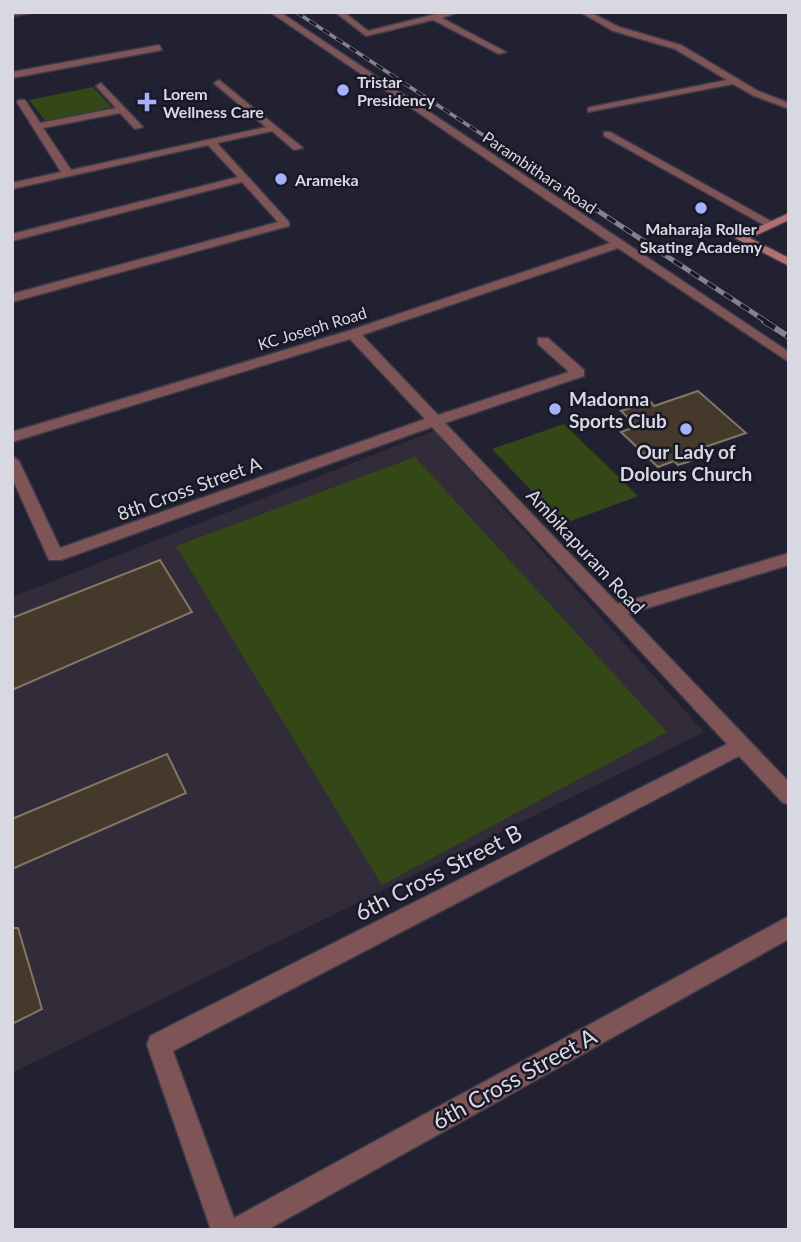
<svg xmlns="http://www.w3.org/2000/svg" width="801" height="1242" viewBox="0 0 801 1242" font-family="Lato,sans-serif">
  <style>
    .education { fill: #322b39 }
    .green { fill: #344817 }
    .building { fill: #44392b; stroke: #837666; stroke-width: 2 }
    .lines { fill: none; stroke-linecap: round; stroke-linejoin: round }
    .street-casing { stroke: #3b3b4a; stroke-width: 3 }
    .secondary-casing { stroke: #3b3b4a; stroke-width: 3 }
    .street { fill: #7e5457; fill-rule: evenodd }
    .secondary { fill: #b26e73; fill-rule: evenodd }
    .rail-far2-casing { stroke: #83828f; stroke-width: 3.5 }
    .rail-far1-casing { stroke: #83828f; stroke-width: 5 }
    .rail-casing { stroke: #83828f; stroke-width: 6 }
    .rail-far2 { stroke: #181827; stroke-width: 2.5; stroke-dasharray: 8; stroke-linecap: butt }
    .rail-far1 { stroke: #181827; stroke-width: 3.5; stroke-dasharray: 10; stroke-linecap: butt }
    .rail { stroke: #181827; stroke-width: 4.5; stroke-dasharray: 13; stroke-linecap: butt }
    .poi-dot { fill: #a6b1fc; stroke: #181827; stroke-width: 2.5 }
    .labels { text-anchor: middle; dominant-baseline: central; stroke-width: 5; stroke-linejoin: round; paint-order: stroke }
    .far-poi-label { font-size: 16px; font-weight: bold; fill: #d8d8e3; stroke: #181827; text-anchor: start }
    .far-street-label { font-size: 16px; fill: #d8d8e3; stroke: #181827 }
    .poi-label { font-size: 19px; font-weight: bold; fill: #d8d8e3; stroke: #181827; text-anchor: start }
    .street-label { font-size: 19px; fill: #d8d8e3; stroke: #181827 }
    .near-street-label { font-size: 23px; fill: #d8d8e3; stroke: #181827 }
  </style>
  <rect width="100%" height="100%" fill="#222131"/>
  <path class="education" d="M434 431 704 732 12 1073V597Z"/>
  <g class="green">
    <path d="M93 87 112 107 46 122 29 100Z"/>
    <path d="M564 424 638 496 563 524 492 449Z"/>
    <path d="M415 457 667 732 382 885 176 546Z"/>
  </g>
  <g class="building">
    <path d="M698 391 746 433 702 448 709 455 678 465 674 461 658 467 621 432 637 426 621 411 650 401 654 406Z"/>
    <path d="M160 560 192 612 12 690V618Z"/>
    <path d="M167 754 186 793 12 869V819Z"/>
    <path d="M12 928H18L42 1009 12 1024Z"/>
  </g>
  <g class="lines">
    <defs>
      <g id="street">
        <path d="M12 12H37L12 16Z"/>
        <path d="M270 12H280L789 352V362L618 248 362 335 438 415 569 372 538 344V338H548L584 370V376L445 423 618 604 789 553V565L628 614 789 782V805L782 802 739 756 173 1051 234 1218 789 916V939L267 1230H211L147 1045 150 1036 727 744 432 427 61 560H49L12 478V456L19 461 60 548 425 419 350 339 12 442V432L348 331 610 243Z"/>
        <path d="M335 12H344L368 31 444 12H459L442 18 506 52 499 54 433 20 366 36Z"/>
        <path d="M580 12H590L619 27 681 45 758 91 789 103V109L752 95 733 84 588 112V108L591 107 727 80 675 49 613 31Z"/>
        <path d="M159 45 162 50 12 78V72Z"/>
        <path d="M219 80 303 148 294 150 272 131 217 143 289 222V226L12 302V294L278 222 242 182 12 241V234L238 177 208 145 12 189V183L61 172 17 102 19 100H25L40 123 116 108 96 86 101 83 143 127 135 129 120 113 43 128 71 170 266 127 216 85 214 83Z"/>
        <path d="M604 132H610L776 224 766 226 604 136Z"/>
      </g>
      <path id="secondary" d="M789 213V220L750 238 789 258V266L735 238Z"/>
    </defs>
    <use href="#street" class="street-casing"/>
    <use href="#secondary" class="secondary-casing"/>
    <use href="#street" class="street"/>
    <use href="#secondary" class="secondary"/>
    <defs>
      <path id="rail-far2" d="M296 12 492 141"/>
      <path id="rail-far1" d="M490 140 767 322"/>
      <path id="rail" d="M764 321 789 337"/>
    </defs>
    <use href="#rail-far2" class="rail-far2-casing"/>
    <use href="#rail-far1" class="rail-far1-casing"/>
    <use href="#rail" class="rail-casing"/>
    <use href="#rail-far2" class="rail-far2"/>
    <use href="#rail-far1" class="rail-far1"/>
    <use href="#rail" class="rail"/>
  </g>
  <g class="poi-dot">
    <circle cx="343" cy="90" r="7"/>
    <path d="M143.5 91.5h7v7h7v7h-7v7h-7v-7h-7v-7h7z"/>
    <circle cx="281" cy="179" r="7"/>
    <circle cx="701" cy="208" r="7"/>
    <circle cx="555" cy="409" r="7"/>
    <circle cx="686" cy="429" r="7"/>
  </g>
  <g class="labels">
    <g class="far-poi-label">
      <text x="357" y="81">Tristar<tspan x="357" dy="18">Presidency</tspan></text>
      <text x="163" y="93">Lorem<tspan x="163" dy="18">Wellness Care</tspan></text>
      <text x="295" y="179">Arameka</text>
      <text x="701" y="228" text-anchor="middle">Maharaja Roller<tspan x="701" dy="18">Skating Academy</tspan></text>
    </g>
    <g class="far-street-label">
      <text transform="translate(540 172) rotate(34)">Parambithara Road</text>
      <text transform="translate(312 328) rotate(-17)">KC Joseph Road</text>
    </g>
    <g class="poi-label">
      <text x="569" y="398">Madonna<tspan x="569" dy="22">Sports Club</tspan></text>
      <text x="686" y="451" text-anchor="middle">Our Lady of<tspan x="686" dy="22">Dolours Church</tspan></text>
    </g>
    <g class="street-label">
      <text transform="translate(189 488) rotate(-20)">8th Cross Street A</text>
      <text transform="translate(586 551) rotate(47)">Ambikapuram Road</text>
    </g>
    <g class="near-street-label">
      <text transform="translate(438 872) rotate(-27)">6th Cross Street B</text>
      <text transform="translate(514 1078) rotate(-29)">6th Cross Street A</text>
    </g>
  </g>
  <rect width="801" height="1242" fill="none" stroke="#d8d8e3" stroke-width="28"/>
</svg>
